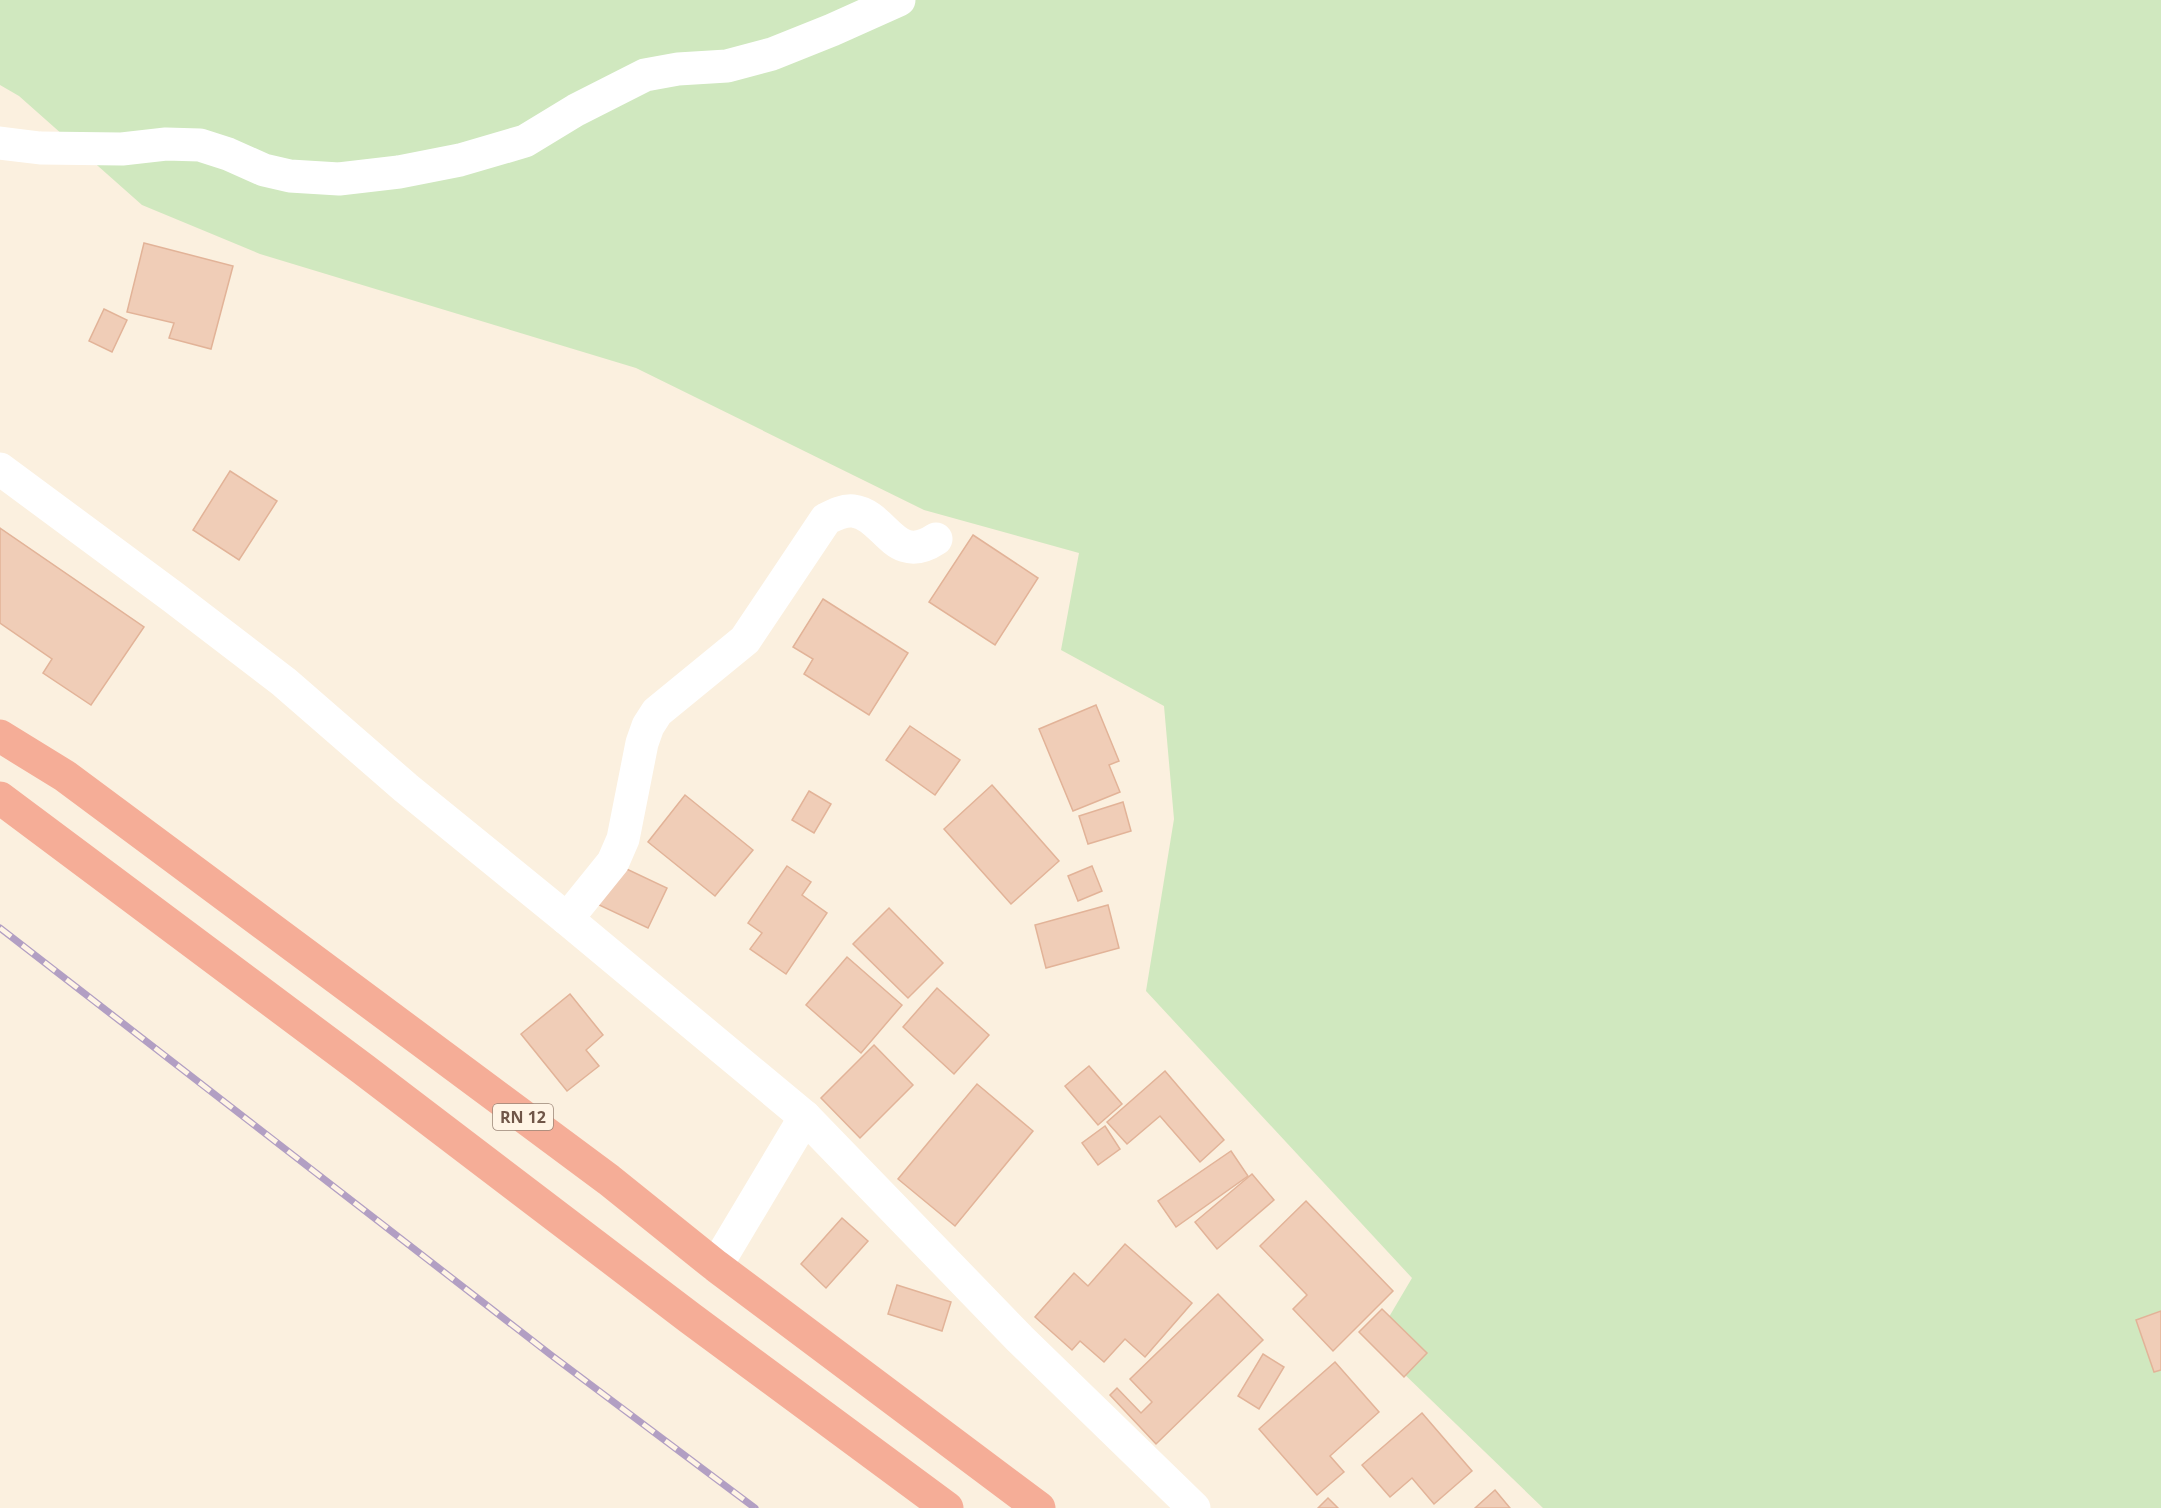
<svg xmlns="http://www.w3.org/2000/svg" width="2161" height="1508" viewBox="0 0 2161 1508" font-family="'Open Sans',sans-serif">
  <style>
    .green { fill: #d0e8bf }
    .building { fill: #f0cdb7; stroke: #e2b398; stroke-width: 1.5 }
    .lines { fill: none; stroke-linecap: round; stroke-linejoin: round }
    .minor { stroke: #fff; stroke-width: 33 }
    .highway { stroke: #f5ad97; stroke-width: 33 }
    .rail-casing { stroke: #b29fc3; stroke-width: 7 }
    .rail { stroke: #fff4e5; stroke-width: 4.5; stroke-dasharray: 14; stroke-linecap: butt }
    .labels { text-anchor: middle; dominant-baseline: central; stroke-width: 5; stroke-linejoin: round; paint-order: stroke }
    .shield { fill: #fff4e5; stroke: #9b8577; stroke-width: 1.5 }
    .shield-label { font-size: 16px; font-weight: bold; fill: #705648 }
  </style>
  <rect width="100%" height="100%" fill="#fbf0df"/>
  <path class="green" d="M0 0H2161V1508H1543L1373 1344 1412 1278 1146 991 1174 819 1164 706 1061 650 1079 553 924 510 636 368 260 254 142 205 19 96 0 85Z"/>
  <g class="building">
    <path d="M144 243 233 266 211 349 169 338 174 323 127 312Z"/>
    <path d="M104 309 127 320 112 352 89 341Z"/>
    <path d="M230 471 277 501 239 560 193 530Z"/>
    <path d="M0 528 144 627 91 705 43 673 52 659 0 623Z"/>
    <path d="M973 535 1038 578 995 645 929 602Z"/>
    <path d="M823 599 908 653 869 715 804 674 813 659 793 647Z"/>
    <path d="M1096 705 1119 761 1109 765 1120 792 1073 811 1039 729Z"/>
    <path d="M910 726 960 760 935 795 886 760Z"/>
    <path d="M992 785 1059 861 1011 904 944 829Z"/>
    <path d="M809 791 831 804 814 833 792 820Z"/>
    <path d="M685 795 753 850 715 896 648 842Z"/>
    <path d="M1123 802 1131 831 1088 844 1079 816Z"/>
    <path d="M616 864 667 888 648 928 597 904Z"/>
    <path d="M787 866 811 882 802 895 827 913 786 974 750 949 762 933 748 923Z"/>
    <path d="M1092 866 1102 891 1078 901 1068 876Z"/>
    <path d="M1108 905 1119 948 1046 968 1035 925Z"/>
    <path d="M889 908 943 963 908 998 853 944Z"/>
    <path d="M847 957 902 1005 861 1053 806 1005Z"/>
    <path d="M937 988 989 1035 954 1074 903 1027Z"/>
    <path d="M570 994 603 1035 586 1050 599 1066 567 1091 521 1034Z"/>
    <path d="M874 1045 913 1085 860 1138 821 1098Z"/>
    <path d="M1089 1066 1122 1104 1098 1125 1065 1086Z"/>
    <path d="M1165 1071 1224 1140 1200 1162 1160 1116 1127 1144 1107 1122Z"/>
    <path d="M977 1084 1033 1131 955 1226 898 1179Z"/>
    <path d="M1105 1126 1120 1149 1098 1165 1082 1143Z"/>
    <path d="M1231 1151 1248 1176 1176 1227 1158 1201Z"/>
    <path d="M1252 1174 1274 1200 1217 1249 1195 1222Z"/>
    <path d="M1306 1201 1393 1291 1333 1351 1293 1309 1307 1295 1260 1246Z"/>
    <path d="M842 1218 868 1241 826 1288 801 1264Z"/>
    <path d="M1125 1244 1192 1303 1145 1357 1125 1339 1104 1362 1080 1341 1072 1350 1035 1317 1074 1273 1088 1286Z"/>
    <path d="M897 1285 951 1302 942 1331 888 1314Z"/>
    <path d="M1218 1294 1263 1340 1156 1444 1110 1395 1117 1388 1141 1413 1152 1402 1130 1379Z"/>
    <path d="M1382 1309 1427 1353 1404 1377 1359 1332Z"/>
    <path d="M2161 1311V1370L2154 1372 2136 1320Z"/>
    <path d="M1263 1354 1284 1367 1259 1409 1238 1396Z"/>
    <path d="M1335 1362 1379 1412 1330 1456 1344 1472 1317 1495 1259 1429Z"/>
    <path d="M1422 1413 1472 1471 1434 1504 1412 1478 1390 1497 1362 1465Z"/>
    <path d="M1495 1490 1510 1508H1475Z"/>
    <path d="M1328 1498 1338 1508H1318Z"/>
  </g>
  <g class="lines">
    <g class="minor">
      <path d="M0 143 40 148 122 149 166 144 200 145 228 154 264 170 290 176 339 179 399 172 460 160 525 141 576 110 645 75 678 69 727 66 772 54 832 30 899 0"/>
      <path d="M0 469 173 597 284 682 406 788 567 919 805 1117 1020 1339 1194 1508"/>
      <path d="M567 919 613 862 623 839 642 743 648 726 657 712 745 640 826 519C834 515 843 510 853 511 886 515 894 567 936 539"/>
      <path d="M716 1266 805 1117"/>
    </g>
    <g class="highway">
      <path d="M0 736 65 776 609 1180 716 1266 1039 1508"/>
      <path d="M0 798 363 1069 690 1318 947 1508"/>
    </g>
    <defs>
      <path id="rail" d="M0 928 551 1355 755 1508"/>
    </defs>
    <use href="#rail" class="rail-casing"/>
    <use href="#rail" class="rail"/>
  </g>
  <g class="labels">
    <rect class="shield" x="493" y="1104" width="60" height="26" rx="4.5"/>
    <g class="shield-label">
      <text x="523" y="1117">RN 12</text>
    </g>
  </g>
</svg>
